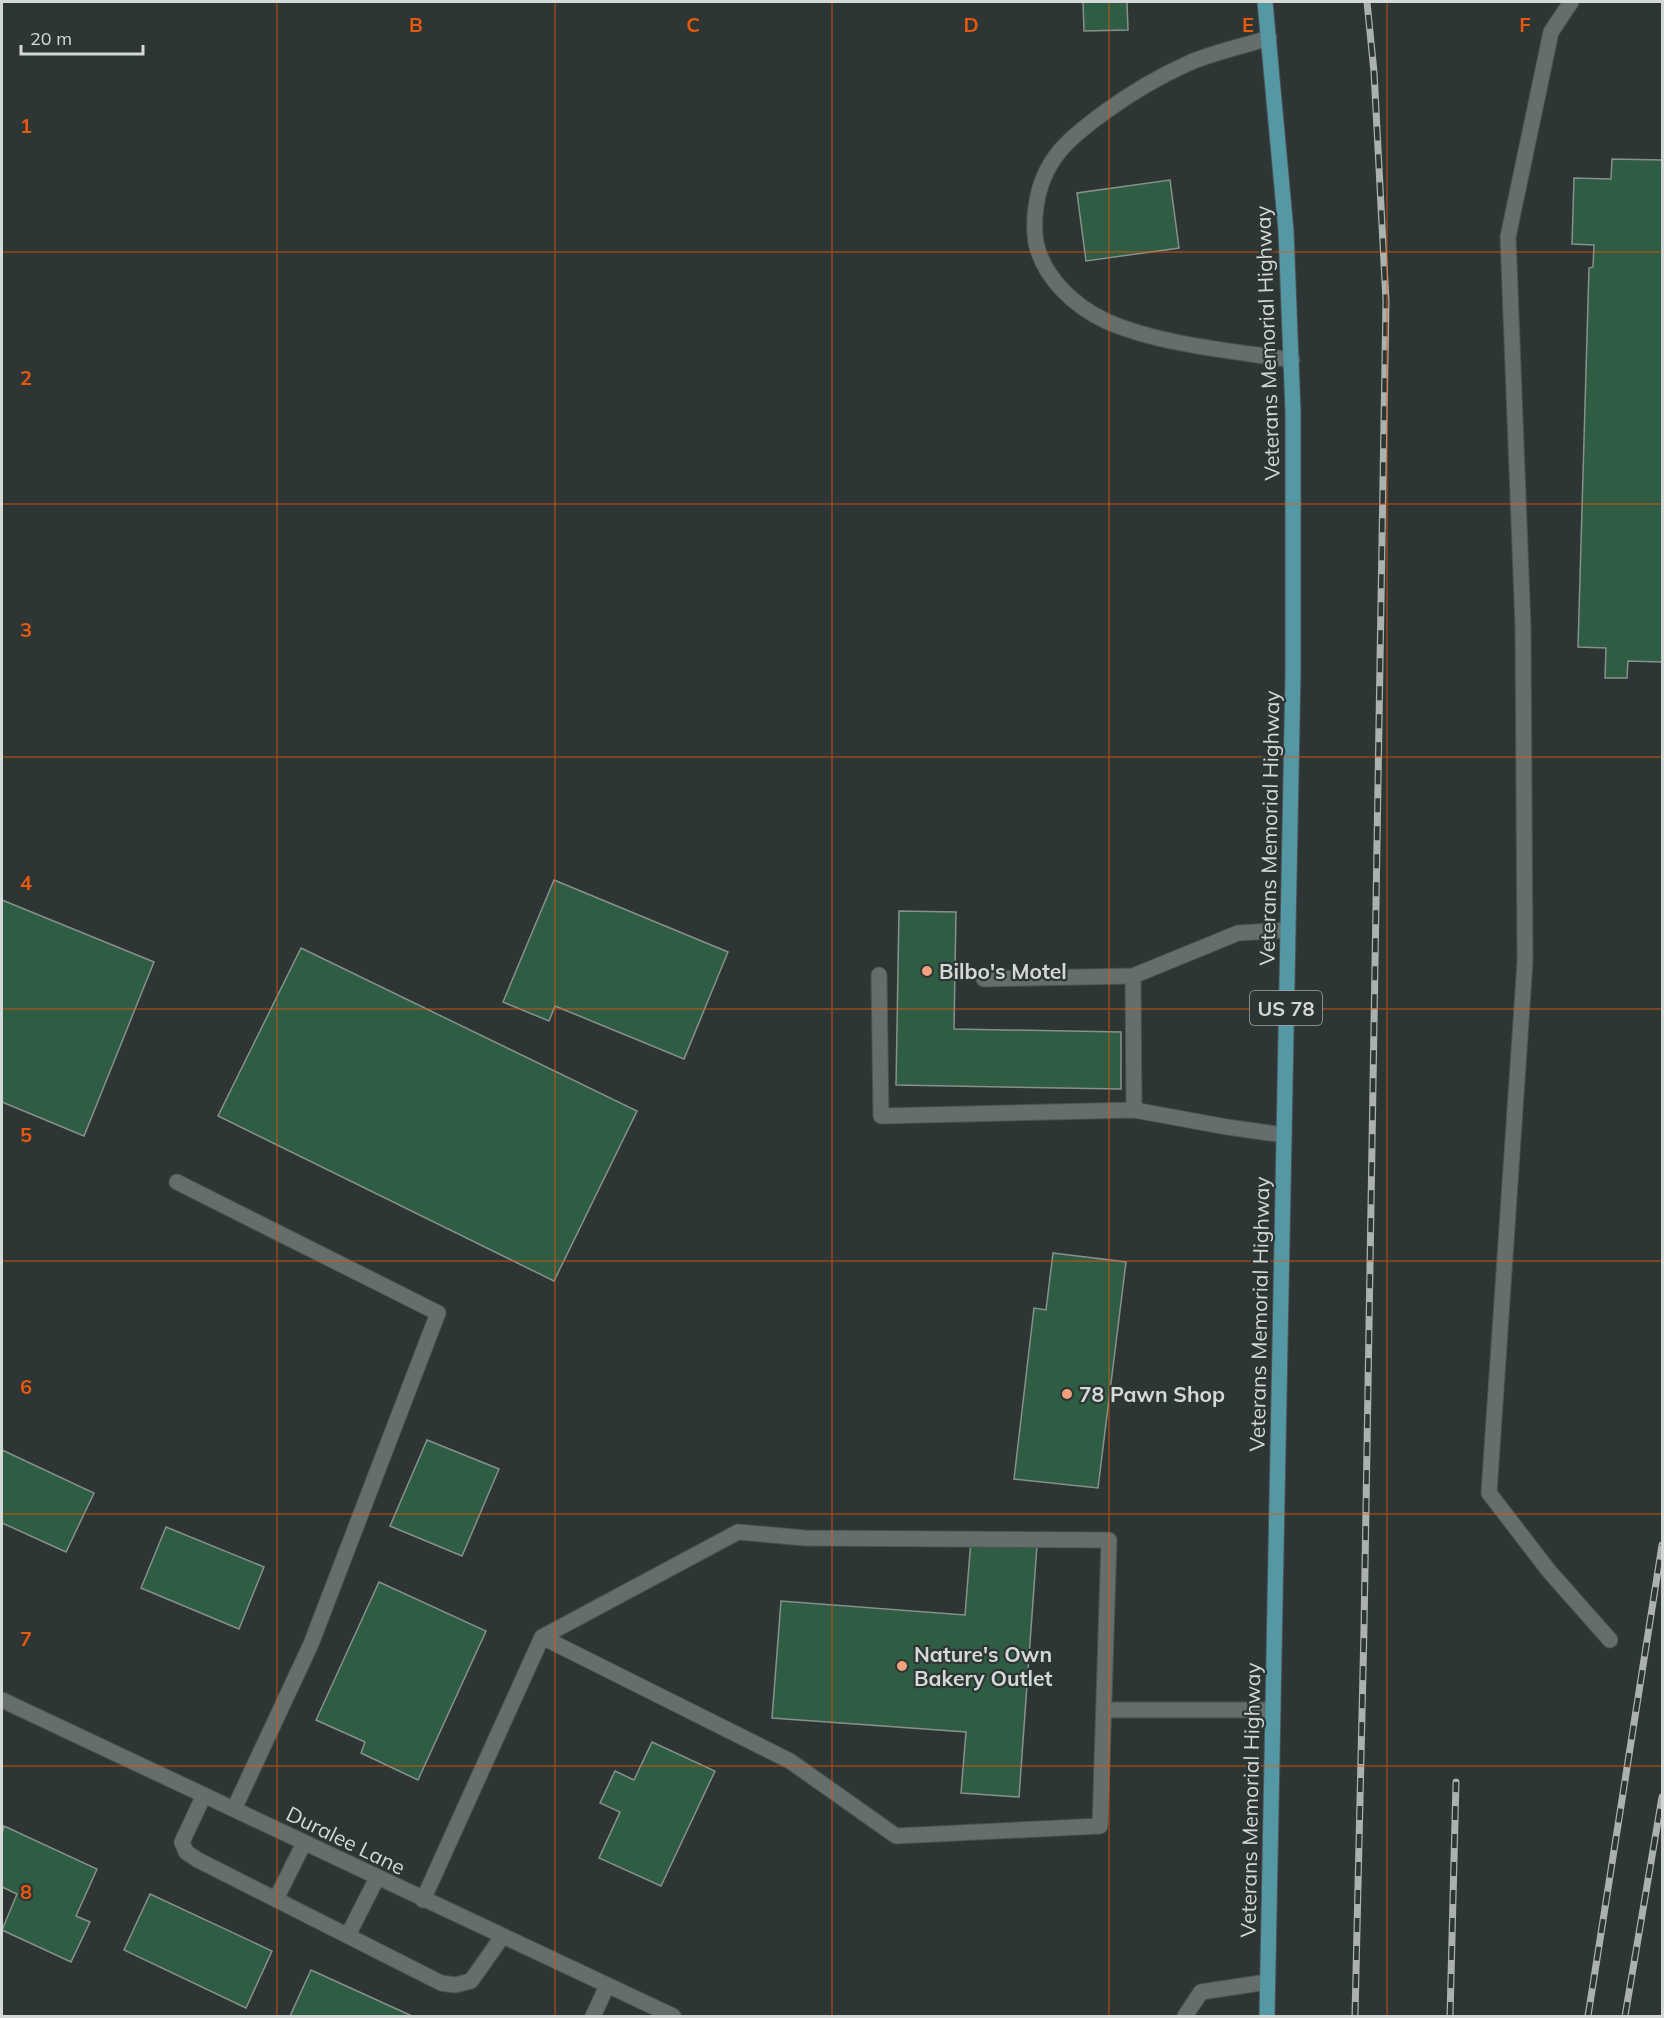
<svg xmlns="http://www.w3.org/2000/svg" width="1664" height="2018" viewBox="0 0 1664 2018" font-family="Mulish,sans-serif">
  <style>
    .building { fill: #2e5d44; stroke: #89908c; stroke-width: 1.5 }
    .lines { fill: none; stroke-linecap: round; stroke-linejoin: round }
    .minor-casing { stroke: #4b5251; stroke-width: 17 }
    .major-casing { stroke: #4b5251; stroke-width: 17 }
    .minor { stroke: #666e6d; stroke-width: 15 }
    .major { stroke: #5497a5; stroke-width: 15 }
    .rail-casing { stroke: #abb1b0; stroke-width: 7 }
    .rail { stroke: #2e3635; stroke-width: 4.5; stroke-dasharray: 14; stroke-linecap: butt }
    .grid { fill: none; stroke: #e8590c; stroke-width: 1.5; stroke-opacity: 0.55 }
    .poi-dot { fill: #f1a17d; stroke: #2e3635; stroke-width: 2 }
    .labels { text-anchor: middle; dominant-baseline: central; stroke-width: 4.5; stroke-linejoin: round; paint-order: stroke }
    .shield { fill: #2e3635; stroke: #a2a8a7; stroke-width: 1.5 }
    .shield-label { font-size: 20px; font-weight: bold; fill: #d4d9d8 }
    .street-label { font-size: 21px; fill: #d4d9d8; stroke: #2e3635 }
    .poi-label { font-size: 21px; font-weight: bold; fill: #d4d9d8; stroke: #2e3635; text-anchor: start }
    .grid-label { font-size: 20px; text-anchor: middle; font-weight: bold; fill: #e8590c; stroke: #2e3635; stroke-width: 4.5; stroke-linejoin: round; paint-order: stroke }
  </style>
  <rect width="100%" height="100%" fill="#2e3635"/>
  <g class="building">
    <path d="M1083 2H1127L1128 30 1084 31Z"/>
    <path d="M1612 159 1662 160V662L1628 661 1627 678H1605L1606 648 1578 647 1589 268 1593 267 1594 245 1572 244 1574 178 1611 179Z"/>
    <path d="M1170 180 1179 248 1086 261 1077 193Z"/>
    <path d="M554 880 728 952 684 1059 555 1006 549 1021 503 1002Z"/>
    <path d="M2 900 154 962 84 1136 2 1102Z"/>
    <path d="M899 911 956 912 954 1029 1121 1032V1089L896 1085Z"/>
    <path d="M301 948 637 1111 554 1281 218 1116Z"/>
    <path d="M1053 1253 1126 1262 1098 1488 1014 1479 1034 1308 1046 1310Z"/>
    <path d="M427 1440 499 1469 462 1556 390 1526Z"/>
    <path d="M2 1450 94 1493 66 1552 2 1523Z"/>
    <path d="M166 1527 264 1567 239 1629 141 1588Z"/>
    <path d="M971 1540 1037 1545 1019 1797 961 1793 966 1732 772 1718 781 1601 965 1615Z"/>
    <path d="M379 1582 486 1631 418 1780 361 1753 365 1742 316 1720Z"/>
    <path d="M652 1742 715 1771 661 1886 599 1858 620 1812 600 1803 615 1771 634 1780Z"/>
    <path d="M4 1826 97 1869 76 1916 90 1922 71 1962 2 1930 17 1894 2 1887V1833Z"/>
    <path d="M150 1894 272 1951 246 2008 124 1950Z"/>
    <path d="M311 1970 412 2016H290Z"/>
  </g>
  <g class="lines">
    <defs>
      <g id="minor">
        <path d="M1571 2 1551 32 1508 237 1523 626 1525 962 1489 1493 1549 1571 1610 1640"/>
        <path d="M1269 38C1243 46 1216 52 1191 62 1160 76 1132 92 1105 112 1069 138 1042 160 1036 207 1034 220 1034 230 1036 243 1044 278 1074 306 1106 321 1160 345 1234 351 1292 360"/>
        <path d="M879 975 881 1116 1134 1110 1227 1127 1284 1135"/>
        <path d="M1133 976 1134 1110"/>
        <path d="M984 979 1133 976 1238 933 1288 930"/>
        <path d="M177 1182 438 1313 311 1644 234 1809"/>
        <path d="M2 1700 673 2016"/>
        <path d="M1104 1710H1273"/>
        <path d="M204 1795 182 1842 186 1852 198 1860 441 1983 455 1985 471 1981 502 1937"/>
        <path d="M276 1899 304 1843"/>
        <path d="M423 1900 542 1637 738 1532 805 1538 1109 1540 1100 1826 896 1836 790 1761 542 1637"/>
        <path d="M348 1935 377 1878"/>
        <path d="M593 2016 607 1986"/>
        <path d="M1185 2016 1201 1992 1267 1982"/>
      </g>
      <path id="major" d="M1265 2 1286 231 1293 412V672L1267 2016"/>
    </defs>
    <use href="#minor" class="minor-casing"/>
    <use href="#major" class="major-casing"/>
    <use href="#minor" class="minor"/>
    <use href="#major" class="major"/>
    <defs>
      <g id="rail">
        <path d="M1355 2016 1364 1628 1386 301 1374 72 1367 2"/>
        <path d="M1450 2016 1456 1782"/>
        <path d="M1588 2016 1662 1545"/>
        <path d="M1625 2016 1662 1797"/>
      </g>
    </defs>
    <use href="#rail" class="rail-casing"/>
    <use href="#rail" class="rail"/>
  </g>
  <path class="grid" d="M277 2V2016M555 2V2016M832 2V2016M1109 2V2016M1387 2V2016M2 252H1662M2 504H1662M2 757H1662M2 1009H1662M2 1261H1662M2 1514H1662M2 1766H1662"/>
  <g class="poi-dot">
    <circle cx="927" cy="971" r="6"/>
    <circle cx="1067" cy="1394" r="6"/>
    <circle cx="902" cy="1666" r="6"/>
  </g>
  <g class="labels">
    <rect class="shield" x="1250" y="991" width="72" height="34" rx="4.5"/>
    <g class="shield-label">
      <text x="1286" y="1008">US 78</text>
    </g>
    <g class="street-label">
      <text transform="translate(1267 343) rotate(-92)">Veterans Memorial Highway</text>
      <text transform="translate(1269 828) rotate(-89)">Veterans Memorial Highway</text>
      <text transform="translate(1259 1314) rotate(-89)">Veterans Memorial Highway</text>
      <text transform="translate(1250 1800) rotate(-89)">Veterans Memorial Highway</text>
      <text transform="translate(346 1840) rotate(26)">Duralee Lane</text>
    </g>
    <g class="poi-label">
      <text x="939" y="971">Bilbo's Motel</text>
      <text x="1079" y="1394">78 Pawn Shop</text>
      <text x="914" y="1654">Nature's Own<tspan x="914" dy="24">Bakery Outlet</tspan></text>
    </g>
  </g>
  <g class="grid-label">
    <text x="416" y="32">B</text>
    <text x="693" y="32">C</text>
    <text x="971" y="32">D</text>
    <text x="1248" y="32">E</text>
    <text x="1525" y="32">F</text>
    <text x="26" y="133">1</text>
    <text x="26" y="385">2</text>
    <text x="26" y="637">3</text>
    <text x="26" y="890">4</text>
    <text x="26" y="1142">5</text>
    <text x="26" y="1394">6</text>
    <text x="26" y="1646">7</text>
    <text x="26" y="1899">8</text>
  </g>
  <rect width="1664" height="2018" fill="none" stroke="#d4d9d8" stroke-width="6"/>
  <path d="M21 45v9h122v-9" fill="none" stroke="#d4d9d8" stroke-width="3"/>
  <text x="30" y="45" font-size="18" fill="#d4d9d8" stroke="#2e3635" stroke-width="4.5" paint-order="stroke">20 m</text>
</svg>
